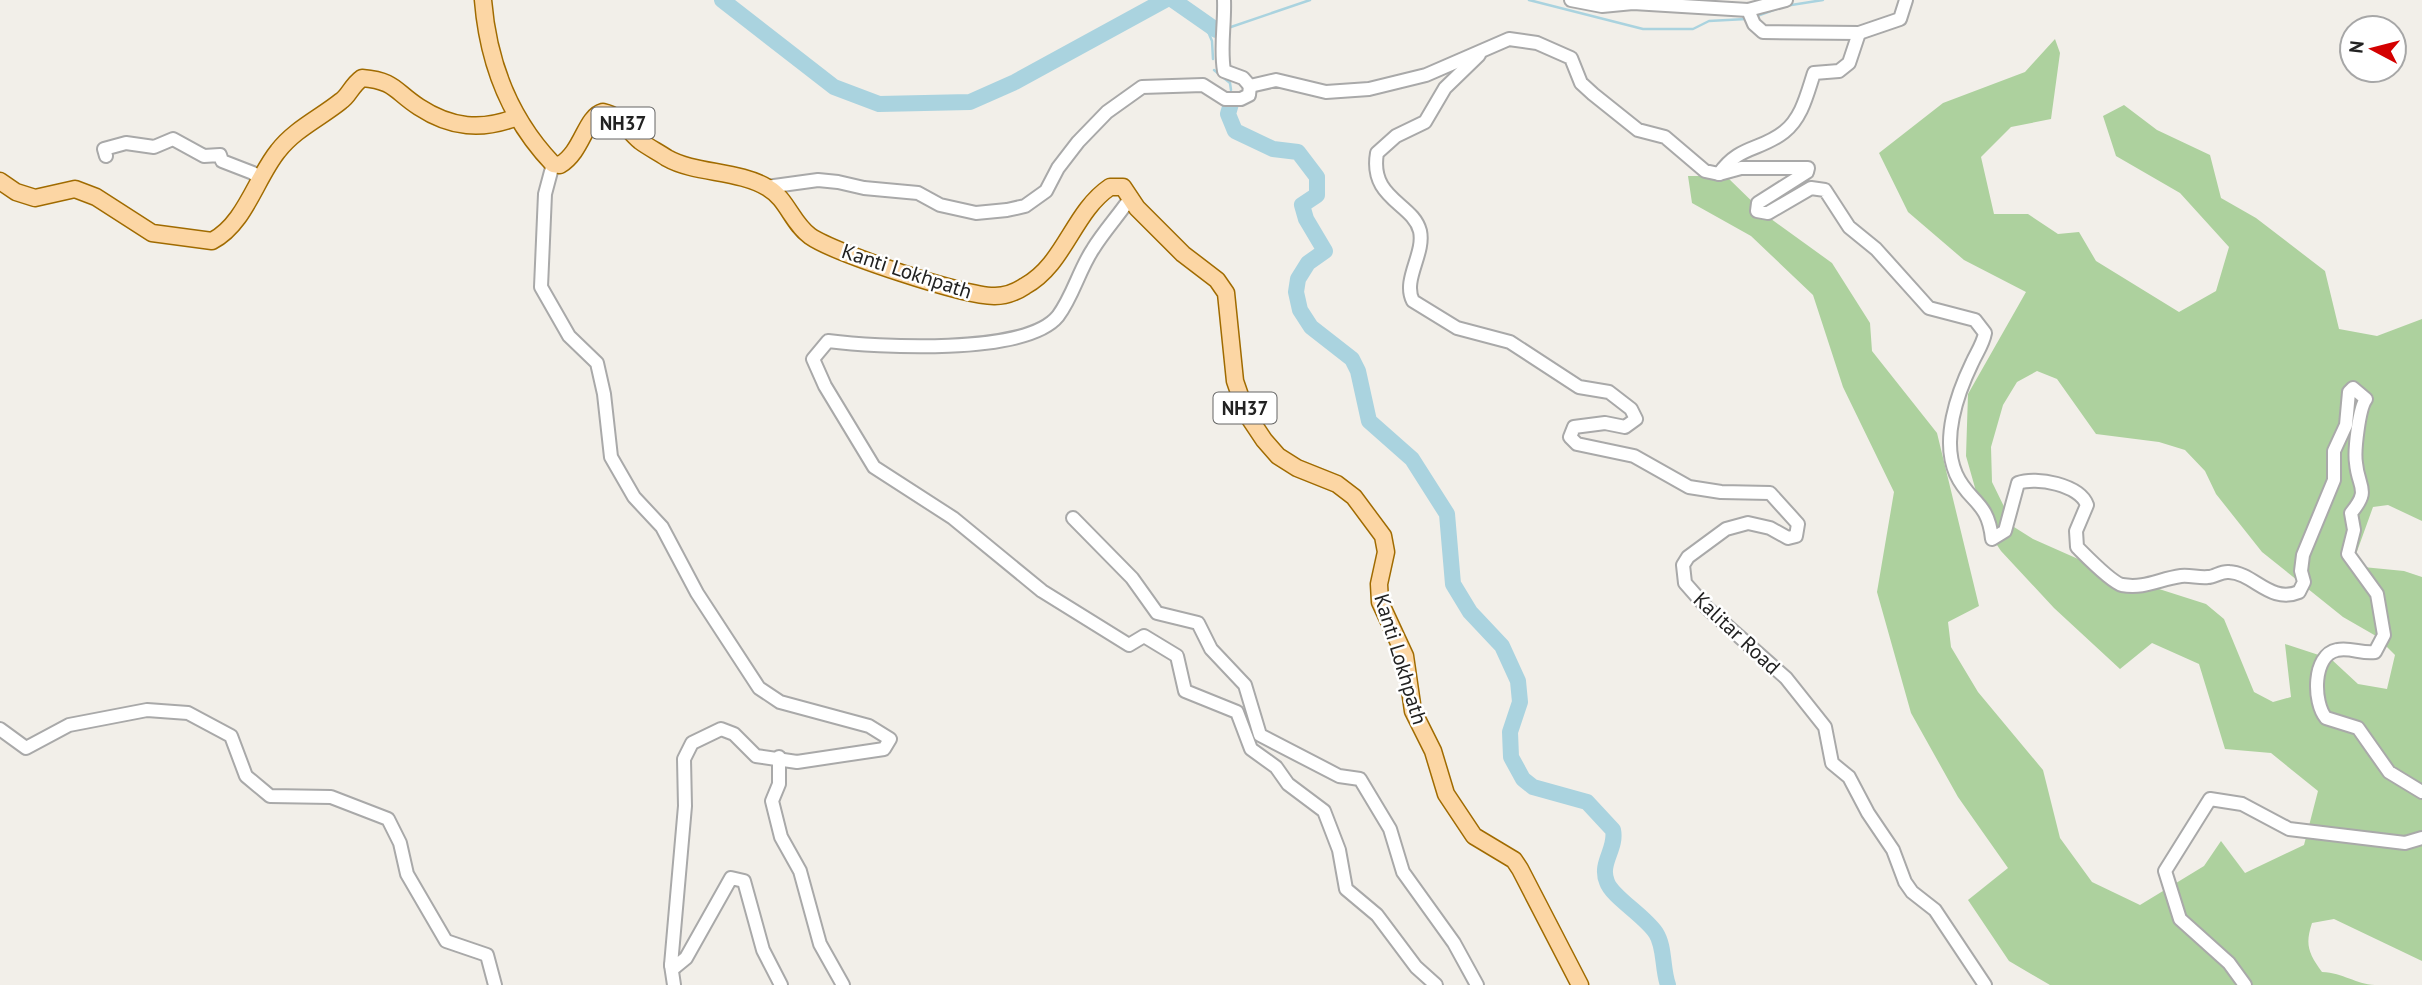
<svg xmlns="http://www.w3.org/2000/svg" width="2422" height="985" viewBox="0 0 2422 985" font-family="'PT Sans',sans-serif">
  <style>
    .forest { fill: #add19e; fill-rule: evenodd }
    .lines { fill: none; stroke-linecap: round; stroke-linejoin: round }
    .stream { stroke: #aad3df; stroke-width: 2.5 }
    .river { stroke: #aad3df; stroke-width: 16 }
    .minor-casing { stroke: #a9a9a9; stroke-width: 16 }
    .major-casing { stroke: #a06b00; stroke-width: 19 }
    .minor { stroke: #fff; stroke-width: 12 }
    .major { stroke: #fcd6a4; stroke-width: 16 }
    .labels { text-anchor: middle; dominant-baseline: central; stroke-width: 5; stroke-linejoin: round; paint-order: stroke }
    .shield { fill: #fff; stroke: #646464; stroke-width: 2 }
    .shield-label { font-size: 19px; font-weight: bold; fill: #222 }
    .street-label { font-size: 21px; fill: #222; stroke: #fff }
  </style>
  <rect width="100%" height="100%" fill="#f2efe9"/>
  <path class="forest" d="M2055 39 2060 53 2051 119 2011 127 1981 157 1994 214H2028L2058 234 2079 232 2096 261 2179 312 2216 291 2229 247 2180 193 2116 156 2103 116 2124 105 2157 130 2210 155 2221 198 2256 218 2325 271 2339 329 2377 336 2422 319V521L2388 505 2373 507 2355 557 2363 567 2404 571 2422 577V961L2334 919 2312 923C2305 944 2308 953 2322 972 2344 973 2355 984 2375 985H2050L2009 961 1968 900 2008 868 1958 797 1911 713 1877 592 1894 492 1843 387 1813 295 1751 236 1692 203 1688 176H1726L1767 216 1832 263 1870 323 1872 351 1937 433 1979 606 1948 622 1951 647 1978 692 2043 770 2060 838 2092 882 2140 905 2204 866 2221 841 2245 873 2304 845 2318 791 2271 753 2225 749 2199 664 2152 643 2120 669 2054 608 2001 551 1987 530 1966 456 1968 394 2026 292 1964 260 1908 212 1879 153 1943 103 2025 72ZM2037 371 2057 379 2096 434 2159 442 2185 450 2205 471 2216 494 2262 552 2343 617 2376 636 2395 655 2387 689 2358 684 2331 659 2285 644 2291 697 2273 702 2254 692 2224 619 2206 604 2112 574 2033 539 2014 527 1992 482 1991 447 2003 405 2017 382Z"/>
  <g class="lines">
    <g class="stream">
      <path d="M1529 0 1643 29H1693L1709 21 1746 19"/>
      <path d="M1785 6 1823 0"/>
      <path d="M1757 16 1779 8"/>
      <path d="M1204 22 1212 41 1213 59"/>
      <path d="M1228 28 1310 0"/>
      <path d="M1214 70 1230 83 1231 90"/>
    </g>
    <g class="river">
      <path d="M722 0 834 87 879 104 970 102 1015 82 1165 0"/>
      <path d="M1173 0 1216 30"/>
      <path d="M1232 100 1228 114 1235 131 1273 149 1298 152 1317 177V195L1302 205 1306 219 1325 251 1308 263 1298 279 1296 292 1300 310 1311 327 1352 359 1358 371 1369 421 1412 459 1447 514 1453 584 1470 612 1502 646 1518 681 1520 702 1510 732 1511 757 1523 779 1533 787 1587 802 1613 830C1617 849 1599 863 1607 882 1612 897 1644 915 1656 933 1665 947 1662 968 1668 985"/>
    </g>
    <defs>
      <g id="minor">
        <path d="M1224 0C1225 24 1220 47 1224 71L1243 78 1250 86"/>
        <path d="M1571 0 1602 6 1633 3 1748 10 1786 0"/>
        <path d="M1748 10 1754 24 1763 32 1859 33 1900 19 1906 0"/>
        <path d="M1479 55 1445 88 1425 122 1396 136 1377 153C1369 199 1413 203 1420 231 1425 254 1402 280 1413 301L1457 328 1510 342 1579 387 1609 392 1631 409 1636 419 1625 427 1605 423 1574 427 1570 437 1577 444 1634 456 1689 487 1721 492 1770 493 1798 524 1796 536 1788 538 1770 528 1748 523 1726 529 1688 557 1683 565 1685 583 1707 608 1786 678 1825 727 1832 763 1849 777 1868 813 1893 850 1905 882 1912 892 1935 910 1985 985"/>
        <path d="M1250 86 1276 80 1326 92 1369 89 1426 75 1509 39 1537 43 1571 58 1581 83 1593 94 1638 130 1665 137 1705 171 1719 174 1741 168H1808L1807 172 1758 203 1757 211 1768 213 1811 188 1825 190 1849 227 1876 249 1929 308 1975 320 1985 333C1983 344 1977 352 1972 363 1957 394 1941 440 1956 474 1969 503 1988 500 1992 539L2005 531 2018 483C2036 476 2080 485 2087 505L2076 531 2077 547C2086 556 2111 582 2122 585 2145 589 2159 579 2181 576 2190 575 2199 578 2208 577 2215 577 2221 571 2229 572 2254 573 2270 604 2299 592L2304 582 2301 571 2303 555 2334 480V451L2346 425 2349 392 2353 388 2366 399C2359 408 2354 451 2356 463 2358 488 2371 489 2351 513L2354 530 2348 554 2377 594 2384 635 2375 652C2362 654 2350 647 2337 650 2312 655 2313 703 2326 718L2358 728 2389 772 2422 792"/>
        <path d="M106 156 104 149 126 143 154 147 173 139 204 156 220 155 222 161 253 173 260 180"/>
        <path d="M553 164 545 194 541 287 569 336 597 363 604 394 611 457 634 497 662 527 697 593 759 688 780 702 869 726 890 739 884 749 797 762 756 756 734 734 721 729 692 743 684 759 685 806 671 965 675 967 686 958 731 878 744 881 763 950 781 985"/>
        <path d="M1719 174C1739 145 1760 151 1784 132 1802 118 1807 94 1814 73L1839 71 1849 63 1859 33"/>
        <path d="M767 187 818 180 838 182 864 188 918 193 940 205 976 213 1007 210 1025 206 1046 191 1058 168 1078 142 1107 112 1142 87 1203 85 1225 99H1241L1249 95 1250 86"/>
        <path d="M1131 197C1119 215 1104 231 1093 249 1079 270 1073 296 1058 316 1026 356 875 347 828 341L813 359 825 386 874 467 953 518 1042 591 1129 645 1144 636 1177 656 1185 691 1237 712 1251 749 1276 767 1288 784 1324 811 1339 850 1346 889 1377 915 1416 967 1436 985"/>
        <path d="M1073 518 1132 578 1157 613 1198 623 1211 649 1245 685 1260 735 1339 776 1360 779 1390 829 1403 872 1454 943 1477 985"/>
        <path d="M0 729 26 748 69 725 147 710 188 713 231 736 246 776 270 796 331 797 388 819 400 843 407 874 446 941 487 955 495 985"/>
        <path d="M779 757V784L772 801 781 837 800 871 820 944 843 985"/>
        <path d="M671 965 674 985"/>
        <path d="M2245 985 2229 963 2180 919 2165 871 2210 799 2242 804 2289 829 2405 843 2422 838"/>
      </g>
      <g id="major">
        <path d="M483 0C488 62 510 119 553 164L560 165C583 151 585 117 603 112 621 116 627 130 640 141 648 147 658 152 667 158 695 174 739 170 768 188 787 199 792 223 810 236 834 253 966 297 995 296 1006 296 1016 292 1025 286 1065 264 1073 212 1110 187H1123L1137 208 1183 254 1217 280 1226 293 1235 381 1246 413 1264 440 1278 456 1297 468 1337 484 1354 497 1383 536 1386 552 1379 584 1380 602 1405 656 1413 711 1433 751 1446 794 1474 836 1514 860 1520 869 1580 985"/>
        <path d="M0 181 16 192 35 198 75 189 96 197 152 233 212 241C245 224 256 178 278 151 295 129 320 118 341 101 349 96 351 86 362 78 396 81 394 91 419 107 451 128 482 131 517 117"/>
      </g>
    </defs>
    <use href="#minor" class="minor-casing"/>
    <use href="#major" class="major-casing"/>
    <use href="#minor" class="minor"/>
    <use href="#major" class="major"/>
  </g>
  <g class="labels">
    <g class="shield">
      <rect x="591.5" y="107.5" width="63" height="31" rx="5"/>
      <rect x="1213.5" y="392.5" width="63" height="31" rx="5"/>
    </g>
    <g class="shield-label">
      <text x="623" y="123">NH37</text>
      <text x="1245" y="408">NH37</text>
    </g>
    <g class="street-label">
      <text transform="translate(907 271) rotate(18)">Kanti Lokhpath</text>
      <text transform="translate(1737 633) rotate(43)">Kalitar Road</text>
      <text transform="translate(1401 659) rotate(73)">Kanti Lokhpath</text>
    </g>
  </g>
  <g transform="translate(2373 49) rotate(277)"><circle r="33" fill="#ffffff" stroke="#a7a7a7" stroke-width="2"/>
  <path d="M0-5L12 26L0 18L-12 26Z" fill="#d40000"/>
  <text y="-10" font-size="19" font-weight="bold" text-anchor="middle" fill="#222222">N</text>
  </g>
</svg>
